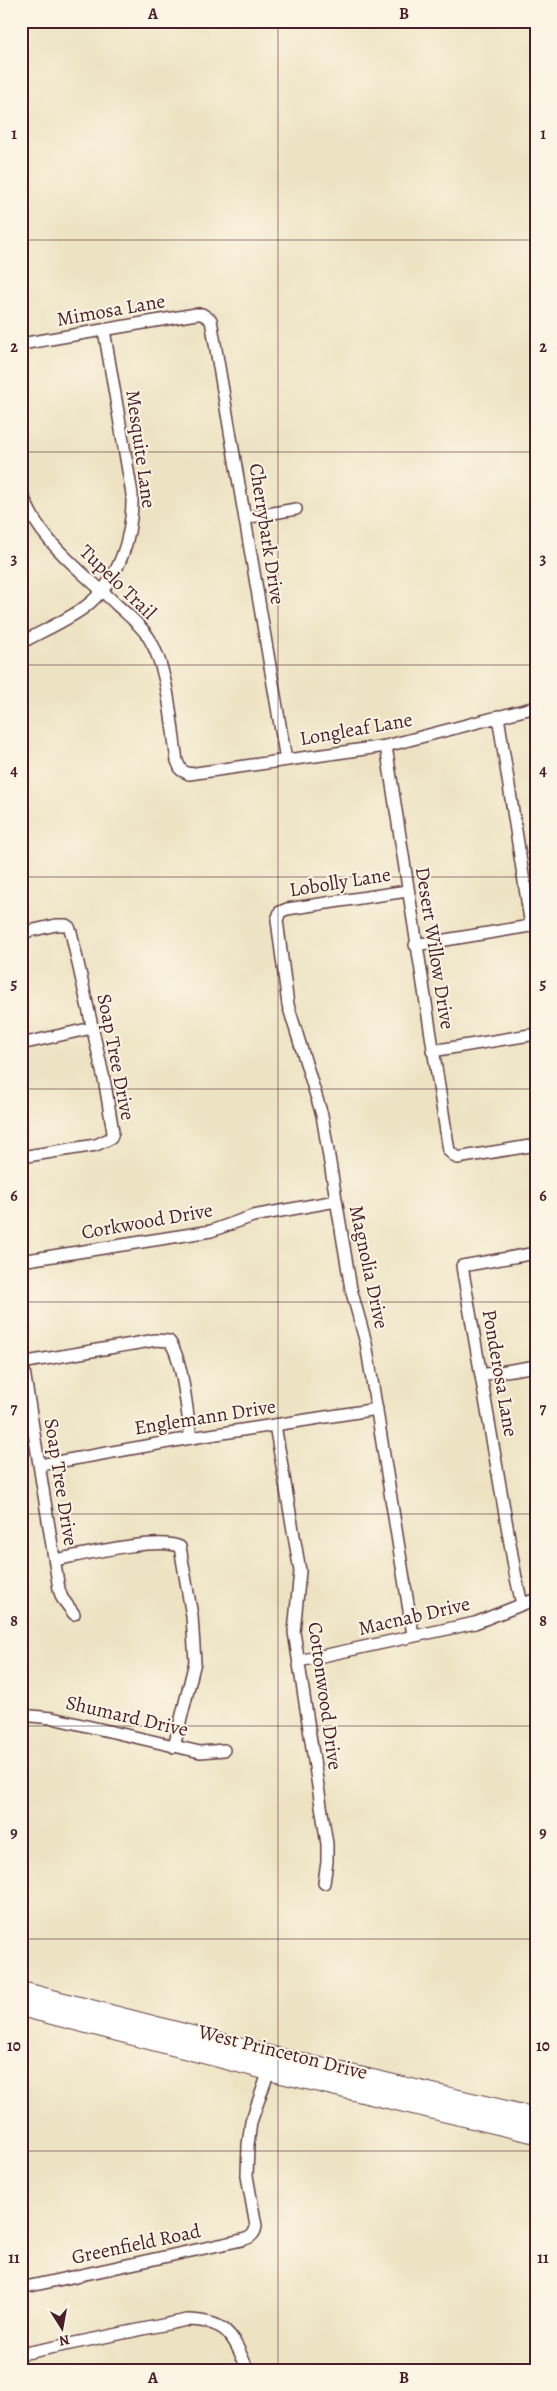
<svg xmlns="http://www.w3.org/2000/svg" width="557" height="2391" viewBox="0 0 557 2391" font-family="Alegreya,serif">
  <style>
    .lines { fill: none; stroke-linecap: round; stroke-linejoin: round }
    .minor-casing { stroke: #623c42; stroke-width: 14 }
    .highway-casing { stroke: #623c42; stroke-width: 20 }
    .minor { stroke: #fff; stroke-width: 11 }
    .highway { stroke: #fff; stroke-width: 18 }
    .grid { fill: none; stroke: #4a1f2b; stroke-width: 1; stroke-opacity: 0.55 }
    .labels { text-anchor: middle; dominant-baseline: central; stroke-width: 4; stroke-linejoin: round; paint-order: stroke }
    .street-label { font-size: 20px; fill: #4a1f2b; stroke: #fcf5e5 }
    .neatline { fill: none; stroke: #4a1f2b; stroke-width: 2 }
    .grid-label { font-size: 16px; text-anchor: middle; font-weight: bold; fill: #4a1f2b }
  </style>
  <rect width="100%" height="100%" fill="#fcf5e5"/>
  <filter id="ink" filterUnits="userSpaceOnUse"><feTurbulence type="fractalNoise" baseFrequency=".02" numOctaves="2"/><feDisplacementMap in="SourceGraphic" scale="10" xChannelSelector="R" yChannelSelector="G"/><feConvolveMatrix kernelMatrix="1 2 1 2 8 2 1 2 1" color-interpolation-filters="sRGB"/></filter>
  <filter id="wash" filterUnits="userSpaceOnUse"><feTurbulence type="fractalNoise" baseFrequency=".0096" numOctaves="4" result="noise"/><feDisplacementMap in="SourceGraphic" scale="20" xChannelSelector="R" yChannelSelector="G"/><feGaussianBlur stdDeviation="1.12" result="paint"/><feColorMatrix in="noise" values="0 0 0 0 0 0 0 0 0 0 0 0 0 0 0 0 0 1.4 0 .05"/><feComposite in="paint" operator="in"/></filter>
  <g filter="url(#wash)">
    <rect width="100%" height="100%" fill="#ede3c3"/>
  </g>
  <g filter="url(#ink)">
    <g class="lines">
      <defs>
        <g id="minor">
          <path d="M21 344 196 314H202L211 320 286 760"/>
          <path d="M21 489C35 539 81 570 117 605 128 615 141 625 149 638 169 671 171 723 177 761L181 770 189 774 386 746 536 707"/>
          <path d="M245 518 296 509"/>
          <path d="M21 643C42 631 66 621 85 607 120 580 133 536 132 494L104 330"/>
          <path d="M498 716 531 926"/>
          <path d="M386 746 449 1151 457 1158 536 1145"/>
          <path d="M407 891 287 909 280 912 277 920 288 1005 322 1115 351 1289 366 1343 413 1635"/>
          <path d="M21 933 56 925H66L69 927 71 932 105 1084 113 1132 111 1138 96 1145 21 1157"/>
          <path d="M415 945 536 925"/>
          <path d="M21 1044 92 1028"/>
          <path d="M432 1051 536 1034"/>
          <path d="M21 1261 211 1231 253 1216 336 1201"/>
          <path d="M21 1352 59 1589 62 1598 74 1614"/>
          <path d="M21 1363 156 1340 169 1341C183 1357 187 1414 191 1438"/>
          <path d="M481 1375 536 1366"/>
          <path d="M275 1425 300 1571 294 1632 327 1844V1862L324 1883"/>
          <path d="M40 1465 191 1438 377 1409"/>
          <path d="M55 1560C81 1555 160 1536 180 1547L192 1616 195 1662 174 1747"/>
          <path d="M522 1604 516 1578 462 1266 536 1253"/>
          <path d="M299 1661 475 1623 536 1599"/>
          <path d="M21 1715 52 1718 200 1752 224 1750"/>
          <path d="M21 2288 242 2240C250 2238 255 2235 256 2226L247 2176 248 2145 251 2122 271 2065"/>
          <path d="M21 2354 187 2320C229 2321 232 2335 248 2370"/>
        </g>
        <g id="highway">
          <path d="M21 1991 273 2056 536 2117"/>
          <path d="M21 2007 269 2071 536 2134"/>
        </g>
      </defs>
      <use href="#minor" class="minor-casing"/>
      <use href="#highway" class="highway-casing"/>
      <use href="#minor" class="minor"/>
      <use href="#highway" class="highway"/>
    </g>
  </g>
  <path class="grid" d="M278 21V2370M21 240H536M21 452H536M21 665H536M21 877H536M21 1089H536M21 1302H536M21 1514H536M21 1726H536M21 1939H536M21 2151H536"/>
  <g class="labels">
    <g class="street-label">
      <text transform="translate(111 310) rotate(-10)">Mimosa Lane</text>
      <text transform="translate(141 449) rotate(82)">Mesquite Lane</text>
      <text transform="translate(267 534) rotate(81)">Cherrybark Drive</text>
      <text transform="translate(118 582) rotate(44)">Tupelo Trail</text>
      <text transform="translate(356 729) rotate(-10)">Longleaf Lane</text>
      <text transform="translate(340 882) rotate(-9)">Lobolly Lane</text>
      <text transform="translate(435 948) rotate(81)">Desert Willow Drive</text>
      <text transform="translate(116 1057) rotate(79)">Soap Tree Drive</text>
      <text transform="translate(147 1221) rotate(-10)">Corkwood Drive</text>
      <text transform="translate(369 1267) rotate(78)">Magnolia Drive</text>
      <text transform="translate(500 1373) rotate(80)">Ponderosa Lane</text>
      <text transform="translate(205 1417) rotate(-9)">Englemann Drive</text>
      <text transform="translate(61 1482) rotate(81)">Soap Tree Drive</text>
      <text transform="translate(414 1616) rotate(-13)">Macnab Drive</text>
      <text transform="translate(325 1696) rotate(82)">Cottonwood Drive</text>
      <text transform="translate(127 1716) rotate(13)">Shumard Drive</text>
      <text transform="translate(283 2052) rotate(14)">West Princeton Drive</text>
      <text transform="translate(136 2244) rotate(-12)">Greenfield Road</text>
    </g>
  </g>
  <rect width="557" height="2391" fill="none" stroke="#fcf5e5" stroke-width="55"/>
  <g transform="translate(62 2328) rotate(169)" stroke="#fcf5e5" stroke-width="4" paint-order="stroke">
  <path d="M0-4L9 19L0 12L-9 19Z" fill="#4a1f2b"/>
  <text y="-8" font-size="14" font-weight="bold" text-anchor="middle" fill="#4a1f2b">N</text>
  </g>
  <rect x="28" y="28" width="502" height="2336" class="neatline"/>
  <g class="grid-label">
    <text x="153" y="19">A</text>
    <text x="404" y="19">B</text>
    <text x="14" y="139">1</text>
    <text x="543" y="139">1</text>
    <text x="14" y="352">2</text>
    <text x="543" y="352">2</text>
    <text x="14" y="564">3</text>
    <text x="543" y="564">3</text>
    <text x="14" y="776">4</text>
    <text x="543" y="776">4</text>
    <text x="14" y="989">5</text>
    <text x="543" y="989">5</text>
    <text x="14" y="1201">6</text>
    <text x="543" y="1201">6</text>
    <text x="14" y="1414">7</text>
    <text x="543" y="1414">7</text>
    <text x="14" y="1626">8</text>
    <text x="543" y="1626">8</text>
    <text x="14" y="1838">9</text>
    <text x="543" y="1838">9</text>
    <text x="14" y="2051">10</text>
    <text x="543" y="2051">10</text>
    <text x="14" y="2263">11</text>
    <text x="543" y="2263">11</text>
    <text x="153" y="2383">A</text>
    <text x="404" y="2383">B</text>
  </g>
</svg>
